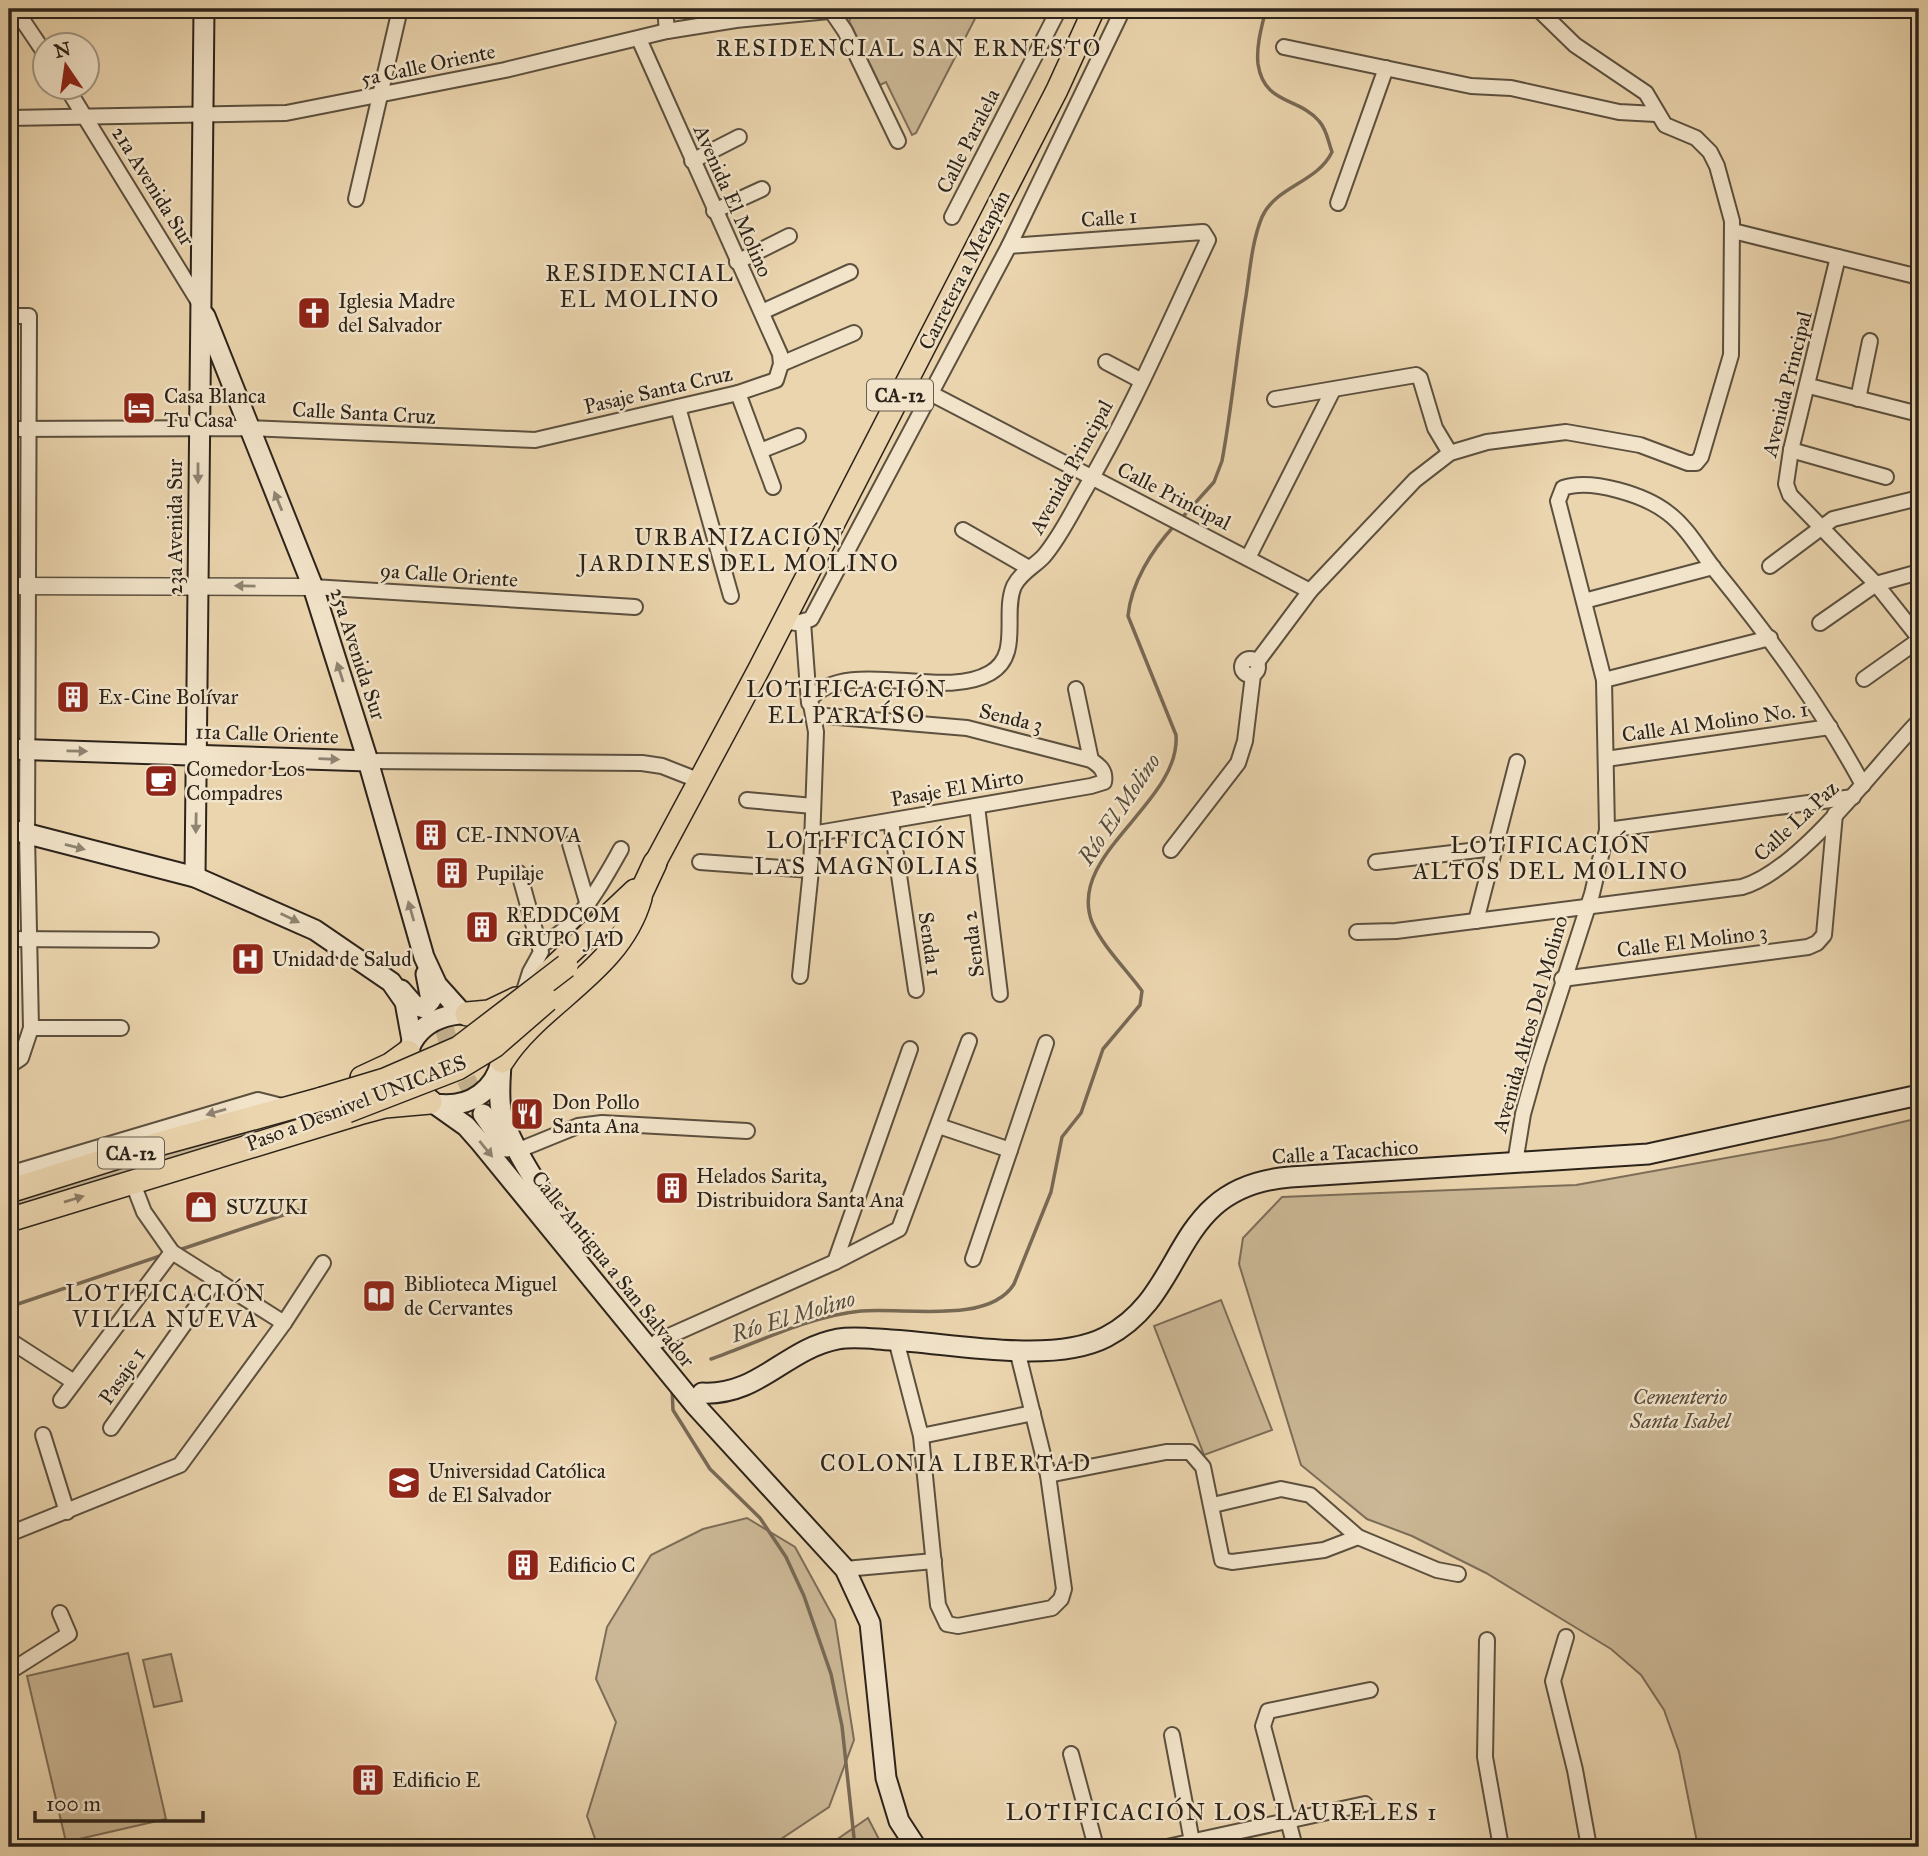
<svg xmlns="http://www.w3.org/2000/svg" width="1928" height="1856" viewBox="0 0 1928 1856" font-family="'IM FELL Great Primer',serif">
  <style>
    .green { fill: #cbb795; stroke: #7c6d58; stroke-width: 2 }
    .lines { fill: none; stroke-linecap: round; stroke-linejoin: round }
    .stream { stroke: #786955; stroke-width: 3.5 }
    .secondary-tunnel { stroke: #c5b190; stroke-width: 19; stroke-dasharray: 19 10; stroke-linecap: butt }
    .minor-casing { stroke: #5c503f; stroke-width: 18 }
    .tertiary-casing { stroke: #5c503f; stroke-width: 19 }
    .secondary-casing { stroke: #2c231a; stroke-width: 23 }
    .primary-casing { stroke: #2c231a; stroke-width: 24 }
    .trunk-casing { stroke: #2c231a; stroke-width: 26 }
    .minor { stroke: #f2e4ca; stroke-width: 14 }
    .tertiary { stroke: #f2e4ca; stroke-width: 16 }
    .secondary { stroke: #f2e4ca; stroke-width: 19 }
    .primary { stroke: #ebd5ae; stroke-width: 21 }
    .trunk { stroke: #ebd5ae; stroke-width: 23 }
    .trunk-bridge-casing { stroke: #2c231a; stroke-width: 26; stroke-linecap: butt }
    .trunk-bridge { stroke: #ebd5ae; stroke-width: 23 }
    .oneway { fill: #8f8472 }
    .oneway2 { fill: #8c7c64 }
    .labels { text-anchor: middle; dominant-baseline: central; stroke-width: 5; stroke-linejoin: round; paint-order: stroke }
    .shield { fill: #f2e4ca; stroke: #675d4f; stroke-width: 2 }
    .shield-label { font-size: 19px; font-weight: bold; fill: #2c231a }
    .street-label { font-size: 21px; fill: #2c231a; stroke: #f2e4ca }
    .poi-label { font-size: 21px; fill: #2c231a; stroke: #f2e4ca; text-anchor: start }
    .park-label { font-size: 21px; font-style: italic; fill: #544839; stroke: #f2e4ca }
    .neighbourhood-label { font-size: 23px; letter-spacing: 2px; fill: #2c231a; stroke: #f2e4ca }
    .water-label { font-size: 23px; font-style: italic; fill: #584c3c; stroke: #f2e4ca }
  </style>
  <rect width="100%" height="100%" fill="#ebd5ae"/>
  <filter id="stains"><feTurbulence type="fractalNoise" baseFrequency=".00286" numOctaves="4"/><feColorMatrix values="0 0 0 0 .2 0 0 0 0 .09 0 0 0 0 .02 0 0 0 .5 -.17"/></filter>
  <radialGradient id="worn" r=".72"><stop offset=".6" stop-color="#630" stop-opacity="0"/><stop offset="1" stop-color="#630" stop-opacity=".3"/></radialGradient>
  <g class="green">
    <path d="M892 9H980L916 133 912 135 886 82 880 85 849 21 853 13Z"/>
    <path d="M1919 1118V1847H1698L1679 1752 1664 1710 1641 1675 1611 1649 1486 1573 1412 1536 1367 1519 1301 1465 1239 1264 1243 1238 1282 1197 1576 1185 1831 1139Z"/>
    <path d="M242 1129 246 1138 9 1215V1199Z"/>
    <path d="M1221 1300 1272 1430 1204 1455 1154 1326Z"/>
    <path d="M747 1518 795 1547 835 1620 854 1740 829 1807 769 1847H598L587 1816 616 1722 596 1679 607 1627 651 1555 703 1529Z"/>
    <path d="M128 1653 166 1819 66 1842 27 1676Z"/>
    <path d="M171 1654 182 1701 154 1707 143 1660Z"/>
    <path d="M868 1818 883 1847H826Z"/>
  </g>
  <g class="lines">
    <g class="stream">
      <path d="M1180 520 1214 482 1222 461C1232 407 1237 350 1246 296 1250 270 1252 241 1262 217 1276 186 1317 183 1332 152 1328 141 1327 130 1319 121 1299 97 1264 105 1258 64 1256 45 1262 26 1266 9"/>
      <path d="M176 1251 298 1210"/>
      <path d="M9 1307 163 1255"/>
      <path d="M711 1359C759 1342 810 1316 861 1311 904 1307 989 1325 1014 1284L1051 1192 1062 1137 1081 1113 1103 1049 1140 1005 1142 991C1126 969 1103 947 1092 922 1066 854 1181 803 1176 735L1128 616C1131 583 1152 550 1174 526"/>
      <path d="M672 1388 673 1410 710 1469 760 1518 786 1557 804 1596 831 1674 842 1726 855 1847"/>
    </g>
    <path class="secondary-tunnel" d="M435 998 449 1044 481 1110"/>
    <defs>
      <g id="minor">
        <path d="M15 9 46 55"/>
        <path d="M665 9 667 31"/>
        <path d="M832 12 845 31 898 141"/>
        <path d="M1284 47 1471 86 1511 88 1619 112 1656 114"/>
        <path d="M67 88 200 304"/>
        <path d="M9 118 286 113 505 70 667 31 736 20 850 9"/>
        <path d="M692 161 739 137"/>
        <path d="M356 199 400 9"/>
        <path d="M1338 203 1386 68"/>
        <path d="M714 211 762 189"/>
        <path d="M952 217 1059 9"/>
        <path d="M1733 231 1919 277"/>
        <path d="M1838 257 1791 450 1786 484 1790 495 1876 584 1919 638"/>
        <path d="M737 262 789 236"/>
        <path d="M762 312 850 272"/>
        <path d="M9 316H29L27 835 31 1028 21 1058 9 1066"/>
        <path d="M1106 362 1142 381"/>
        <path d="M781 364 854 333"/>
        <path d="M907 381 1310 591"/>
        <path d="M1809 386 1919 414"/>
        <path d="M738 393 773 487"/>
        <path d="M1275 399 1416 375 1420 378 1435 428 1450 453"/>
        <path d="M1858 399 1870 341"/>
        <path d="M678 407 731 596"/>
        <path d="M9 429 248 428 535 440 738 393 776 380 781 364 780 354 639 39"/>
        <path d="M1791 450 1886 477"/>
        <path d="M760 451 798 436"/>
        <path d="M963 530 1029 568"/>
        <path d="M1248 558 1333 390"/>
        <path d="M1770 566 1833 519 1919 498"/>
        <path d="M313 587 635 607"/>
        <path d="M1584 601 1713 567"/>
        <path d="M785 621 796 623 811 619 1009 246 1123 9"/>
        <path d="M803 622 809 703"/>
        <path d="M1820 623 1876 584 1919 572"/>
        <circle cx="1250" cy="667" r="8"/>
        <path d="M1257 662 1310 591 1415 480 1450 453 1487 442 1566 432 1640 445 1688 463H1696L1701 457 1731 355 1732 221 1717 166 1710 152 1696 138 1665 125 1646 93 1575 45 1538 9"/>
        <path d="M1864 679 1919 640"/>
        <path d="M1604 680 1770 638"/>
        <path d="M1076 689 1091 760"/>
        <path d="M1606 759 1830 727"/>
        <path d="M368 761 642 763 662 766 690 777"/>
        <path d="M747 800 813 806"/>
        <path d="M977 806 1000 994"/>
        <path d="M891 821 916 990"/>
        <path d="M1607 830 1853 797"/>
        <path d="M812 834 1091 786 1104 782C1106 771 1100 766 1091 760L967 728 814 715"/>
        <path d="M570 844 587 902"/>
        <path d="M1171 850 1238 763 1245 741 1253 675"/>
        <path d="M700 862 811 870"/>
        <path d="M1376 862 1495 848"/>
        <path d="M519 873 541 952 530 972 523 994"/>
        <path d="M1476 921 1517 762"/>
        <path d="M1357 932 1396 931 1742 887C1801 870 1875 766 1919 721"/>
        <path d="M9 939 151 940"/>
        <path d="M540 945C578 929 602 883 621 849"/>
        <path d="M800 976 811 870 816 732 810 699C849 656 942 701 990 673 1022 655 1002 614 1014 586 1021 572 1035 566 1044 556 1060 537 1071 514 1083 493 1131 412 1168 325 1208 240L1203 232 1009 246"/>
        <path d="M1562 979 1808 947 1817 943 1824 935 1835 814"/>
        <path d="M31 1028H121"/>
        <path d="M939 1126 1010 1150 1046 1043"/>
        <path d="M519 1150 578 1126 602 1123 747 1131"/>
        <path d="M1515 1163 1523 1114 1537 1064 1592 894 1607 830 1604 680 1558 501 1563 488C1591 478 1645 495 1668 513 1688 528 1700 551 1715 570 1771 639 1821 707 1863 785"/>
        <path d="M9 1174 258 1100 282 1106"/>
        <path d="M132 1181 144 1212 172 1252 284 1323"/>
        <path d="M973 1259 1010 1150"/>
        <path d="M835 1262 910 1049"/>
        <path d="M9 1340 74 1382"/>
        <path d="M896 1340 921 1436 938 1605 947 1624 958 1626 1052 1608 1061 1599 1064 1589 1048 1475 1017 1350"/>
        <path d="M658 1341 835 1262 899 1229 969 1041"/>
        <path d="M61 1400 172 1252"/>
        <path d="M111 1428 216 1279"/>
        <path d="M43 1435 67 1512"/>
        <path d="M921 1436 1033 1413"/>
        <path d="M1048 1475 1166 1452H1190L1203 1467 1222 1560 1232 1562 1324 1550 1358 1537"/>
        <path d="M1213 1505 1281 1489 1310 1495 1358 1537 1437 1570 1458 1574"/>
        <path d="M9 1534 180 1465 284 1323 323 1263"/>
        <path d="M845 1569 934 1561"/>
        <path d="M1566 1637 1553 1681 1575 1770 1589 1847"/>
        <path d="M1487 1640 1485 1757 1501 1847"/>
        <path d="M9 1672 69 1634 60 1613"/>
        <path d="M1172 1735 1193 1847"/>
        <path d="M1071 1754 1096 1847"/>
        <path d="M1167 1847 1365 1804"/>
        <path d="M1295 1847 1263 1726 1268 1711 1370 1690"/>
      </g>
      <path id="tertiary" d="M9 586 313 587"/>
      <g id="secondary">
        <path d="M205 316 313 587 368 761 424 957 437 985 463 1014"/>
        <path d="M9 749 368 761"/>
        <path d="M9 829 195 877 315 930 391 982 405 1002 412 1040"/>
        <path d="M195 877 204 9"/>
        <path d="M401 990 414 1005 424 1008 431 1000 426 974"/>
        <path d="M459 1014C527 1013 510 1115 435 1104L412 1084C396 1047 422 1018 459 1014Z"/>
        <path d="M501 1065C500 1081 498 1099 502 1115 513 1152 554 1212 578 1242"/>
        <path d="M435 1104 466 1126 481 1143 695 1405 845 1569 870 1623 886 1778 899 1821 916 1847"/>
        <path d="M483 1114 506 1147"/>
        <path d="M702 1393C759 1396 785 1349 838 1339 855 1336 873 1339 891 1340 951 1343 1052 1365 1106 1337 1191 1293 1168 1187 1290 1177L1648 1154 1919 1095"/>
      </g>
      <path id="primary" d="M655 863 759 669 1057 90 1094 9"/>
      <g id="trunk">
        <path d="M634 908 655 863"/>
        <path d="M546 975 635 891"/>
        <path d="M467 1014 489 1012 516 999"/>
        <path d="M502 1061C540 1001 619 972 640 898"/>
        <path d="M362 1078 390 1065 408 1052"/>
        <path d="M9 1191 162 1143 322 1099"/>
        <path d="M9 1220 359 1113 385 1106 430 1102"/>
      </g>
    </defs>
    <use href="#minor" class="minor-casing"/>
    <use href="#tertiary" class="tertiary-casing"/>
    <use href="#secondary" class="secondary-casing"/>
    <use href="#primary" class="primary-casing"/>
    <use href="#trunk" class="trunk-casing"/>
    <use href="#minor" class="minor"/>
    <use href="#tertiary" class="tertiary"/>
    <use href="#secondary" class="secondary"/>
    <use href="#primary" class="primary"/>
    <use href="#trunk" class="trunk"/>
    <defs>
      <g id="trunk-bridge">
        <path d="M322 1099 385 1080 459 1048 566 966"/>
        <path d="M347 1111 458 1068 494 1046 547 1000"/>
      </g>
    </defs>
    <use href="#trunk-bridge" class="trunk-bridge-casing"/>
    <use href="#trunk-bridge" class="trunk-bridge"/>
  </g>
  <defs><path id="oneway-solid" d="M-6-.8H1V-3.2L6.5 0L1 3.2V.8H-6Z" transform="scale(1.75)"/></defs>
  <g class="oneway">
    <use href="#oneway-solid" transform="translate(198 473) rotate(90)"/>
    <use href="#oneway-solid" transform="translate(278 501) rotate(-112)"/>
    <use href="#oneway-solid" transform="translate(245 586) rotate(-179)"/>
    <use href="#oneway-solid" transform="translate(340 672) rotate(-108)"/>
    <use href="#oneway-solid" transform="translate(77 751) rotate(1)"/>
    <use href="#oneway-solid" transform="translate(329 759) rotate(2)"/>
    <use href="#oneway-solid" transform="translate(196 823) rotate(91)"/>
    <use href="#oneway-solid" transform="translate(75 847) rotate(14)"/>
    <use href="#oneway-solid" transform="translate(411 911) rotate(-106)"/>
    <use href="#oneway-solid" transform="translate(290 918) rotate(26)"/>
    <use href="#oneway-solid" transform="translate(216 1112) rotate(164)"/>
    <use href="#oneway-solid" transform="translate(486 1149) rotate(51)"/>
  </g>
  <use class="oneway2" href="#oneway-solid" transform="translate(74 1199) rotate(-17)"/>
  <defs>
    <symbol id="church-square" viewBox="-11 -11 22 22"><rect x="-9" y="-9" width="18" height="18" rx="4" fill="#8f2418" stroke="#f2e4ca"/><path d="M-1.2-6h2.4v3.5h3.3v2.4h-3.3V6h-2.4V-.1h-3.3v-2.4h3.3Z" fill="#fff"/></symbol>
    <symbol id="hotel-square" viewBox="-11 -11 22 22"><rect x="-9" y="-9" width="18" height="18" rx="4" fill="#8f2418" stroke="#f2e4ca"/><path d="M-6-4.5h1.5V1H6V5H4.5V3h-9V5H-6ZM-4 0a1.8 1.8 0 1 1 3.6 0ZM.5 0V-2.5h3Q6-2.5 6 0Z" fill="#fff"/></symbol>
    <symbol id="building-square" viewBox="-11 -11 22 22"><rect x="-9" y="-9" width="18" height="18" rx="4" fill="#8f2418" stroke="#f2e4ca"/><path d="M-4-6H4V6H1V3H-1V6H-4ZM-2.5-4.3h1.7v1.8h-1.7ZM.8-4.3h1.7v1.8H.8ZM-2.5-1h1.7V.8h-1.7ZM.8-1h1.7V.8H.8Z" fill="#fff"/></symbol>
    <symbol id="cafe-square" viewBox="-11 -11 22 22"><rect x="-9" y="-9" width="18" height="18" rx="4" fill="#8f2418" stroke="#f2e4ca"/><path d="M-5.5-4.5H6V0H3Q3 3.5 0 3.5H-2.5Q-5.5 3.5-5.5 0ZM3-3.2v2h1.7v-2ZM-6 4.5H4V6H-6Z" fill="#fff"/></symbol>
    <symbol id="hospital-square" viewBox="-11 -11 22 22"><rect x="-9" y="-9" width="18" height="18" rx="4" fill="#8f2418" stroke="#f2e4ca"/><path d="M-5-5h3v3.5h4V-5h3V5h-3V1.5h-4V5h-3Z" fill="#fff"/></symbol>
    <symbol id="restaurant-square" viewBox="-11 -11 22 22"><rect x="-9" y="-9" width="18" height="18" rx="4" fill="#8f2418" stroke="#f2e4ca"/><path d="M-5-6h1v4h1v-4h1v4h1v-4h1v5L-1.5 .5V6h-2V.5L-5-1ZM5-6V6H3V1.5H1.5Q1.5-4 5-6Z" fill="#fff"/></symbol>
    <symbol id="shop-square" viewBox="-11 -11 22 22"><rect x="-9" y="-9" width="18" height="18" rx="4" fill="#8f2418" stroke="#f2e4ca"/><path d="M-5-2.5h2.3a2.7 3.5 0 0 1 5.4 0H5L5.5 6h-11ZM-1.5-2.5h3a1.5 2.3 0 0 0-3 0Z" fill="#fff"/></symbol>
    <symbol id="library-square" viewBox="-11 -11 22 22"><rect x="-9" y="-9" width="18" height="18" rx="4" fill="#8f2418" stroke="#f2e4ca"/><path d="M-6-4Q-3-5.5-.7-3.5V5Q-3 3-6 4ZM6-4Q3-5.5 .7-3.5V5Q3 3 6 4Z" fill="#fff"/></symbol>
    <symbol id="university-square" viewBox="-11 -11 22 22"><rect x="-9" y="-9" width="18" height="18" rx="4" fill="#8f2418" stroke="#f2e4ca"/><path d="M0-5L7-2L0 1L-7-2ZM-4 1L0 2.5L4 1V4Q0 6-4 4Z" fill="#fff"/></symbol>
  </defs>
  <g fill-rule="evenodd">
    <use href="#church-square" x="295" y="294" width="38" height="38"/>
    <use href="#hotel-square" x="120" y="389" width="38" height="38"/>
    <use href="#building-square" x="54" y="678" width="38" height="38"/>
    <use href="#cafe-square" x="142" y="762" width="38" height="38"/>
    <use href="#building-square" x="412" y="816" width="38" height="38"/>
    <use href="#building-square" x="433" y="854" width="38" height="38"/>
    <use href="#building-square" x="463" y="908" width="38" height="38"/>
    <use href="#hospital-square" x="229" y="940" width="38" height="38"/>
    <use href="#restaurant-square" x="508" y="1095" width="38" height="38"/>
    <use href="#building-square" x="653" y="1169" width="38" height="38"/>
    <use href="#shop-square" x="182" y="1188" width="38" height="38"/>
    <use href="#library-square" x="360" y="1277" width="38" height="38"/>
    <use href="#university-square" x="385" y="1464" width="38" height="38"/>
    <use href="#building-square" x="504" y="1546" width="38" height="38"/>
    <use href="#building-square" x="349" y="1761" width="38" height="38"/>
  </g>
  <g class="labels">
    <g class="shield">
      <rect x="867" y="379.5" width="66" height="31" rx="5"/>
      <rect x="98" y="1137.5" width="66" height="31" rx="5"/>
    </g>
    <g class="shield-label">
      <text x="900" y="395">CA-12</text>
      <text x="131" y="1153">CA-12</text>
    </g>
    <g class="street-label">
      <text transform="translate(428 65) rotate(-12)">5a Calle Oriente</text>
      <text transform="translate(968 141) rotate(-63)">Calle Paralela</text>
      <text transform="translate(153 186) rotate(58)">21a Avenida Sur</text>
      <text transform="translate(733 201) rotate(66)">Avenida El Molino</text>
      <text transform="translate(1109 218) rotate(-4)">Calle 1</text>
      <text transform="translate(964 270) rotate(-63)">Carretera a Metapán</text>
      <text transform="translate(1787 384) rotate(-76)">Avenida Principal</text>
      <text transform="translate(658 390) rotate(-13)">Pasaje Santa Cruz</text>
      <text transform="translate(364 413) rotate(3)">Calle Santa Cruz</text>
      <text transform="translate(1071 467) rotate(-61)">Avenida Principal</text>
      <text transform="translate(1174 496) rotate(27)">Calle Principal</text>
      <text transform="translate(175 527) rotate(-90)">23a Avenida Sur</text>
      <text transform="translate(449 575) rotate(4)">9a Calle Oriente</text>
      <text transform="translate(358 654) rotate(72)">25a Avenida Sur</text>
      <text transform="translate(1011 718) rotate(14)">Senda 3</text>
      <text transform="translate(1715 722) rotate(-8)">Calle Al Molino No. 1</text>
      <text transform="translate(267 734) rotate(2)">11a Calle Oriente</text>
      <text transform="translate(957 788) rotate(-10)">Pasaje El Mirto</text>
      <text transform="translate(1796 821) rotate(-43)">Calle La Paz</text>
      <text transform="translate(1692 941) rotate(-7)">Calle El Molino 3</text>
      <text transform="translate(930 944) rotate(82)">Senda 1</text>
      <text transform="translate(973 944) rotate(-97)">Senda 2</text>
      <text transform="translate(1530 1024) rotate(-74)">Avenida Altos Del Molino</text>
      <text transform="translate(356 1103) rotate(-21)">Paso a Desnivel UNICAES</text>
      <text transform="translate(1345 1152) rotate(-4)">Calle a Tacachico</text>
      <text transform="translate(613 1269) rotate(51)">Calle Antigua a San Salvador</text>
      <text transform="translate(122 1376) rotate(-55)">Pasaje 1</text>
    </g>
    <g class="poi-label">
      <text x="338" y="301">Iglesia Madre<tspan x="338" dy="24">del Salvador</tspan></text>
      <text x="164" y="396">Casa Blanca<tspan x="164" dy="24">Tu Casa</tspan></text>
      <text x="98" y="697">Ex-Cine Bolívar</text>
      <text x="186" y="769">Comedor Los<tspan x="186" dy="24">Compadres</tspan></text>
      <text x="456" y="835">CE-INNOVA</text>
      <text x="476" y="873">Pupilaje</text>
      <text x="506" y="915">REDDCOM<tspan x="506" dy="24">GRUPO JAD</tspan></text>
      <text x="272" y="959">Unidad de Salud</text>
      <text x="552" y="1102">Don Pollo<tspan x="552" dy="24">Santa Ana</tspan></text>
      <text x="696" y="1176">Helados Sarita,<tspan x="696" dy="24">Distribuidora Santa Ana</tspan></text>
      <text x="226" y="1207">SUZUKI</text>
      <text x="404" y="1284">Biblioteca Miguel<tspan x="404" dy="24">de Cervantes</tspan></text>
      <text x="428" y="1471">Universidad Católica<tspan x="428" dy="24">de El Salvador</tspan></text>
      <text x="548" y="1565">Edificio C</text>
      <text x="392" y="1780">Edificio E</text>
    </g>
    <g class="park-label">
      <text x="1680" y="1397">Cementerio<tspan x="1680" dy="24">Santa Isabel</tspan></text>
    </g>
    <g class="neighbourhood-label">
      <text x="909" y="48">RESIDENCIAL SAN ERNESTO</text>
      <text x="640" y="273">RESIDENCIAL<tspan x="640" dy="26">EL MOLINO</tspan></text>
      <text x="739" y="537">URBANIZACIÓN<tspan x="739" dy="26">JARDINES DEL MOLINO</tspan></text>
      <text x="847" y="689">LOTIFICACIÓN<tspan x="847" dy="26">EL PARAÍSO</tspan></text>
      <text x="867" y="840">LOTIFICACIÓN<tspan x="867" dy="26">LAS MAGNOLIAS</tspan></text>
      <text x="1551" y="845">LOTIFICACIÓN<tspan x="1551" dy="26">ALTOS DEL MOLINO</tspan></text>
      <text x="166" y="1293">LOTIFICACIÓN<tspan x="166" dy="26">VILLA NUEVA</tspan></text>
      <text x="956" y="1463">COLONIA LIBERTAD</text>
      <text x="1222" y="1812">LOTIFICACIÓN LOS LAURELES 1</text>
    </g>
    <g class="water-label">
      <text transform="translate(1119 809) rotate(-56)">Río El Molino</text>
      <text transform="translate(793 1316) rotate(-17)">Río El Molino</text>
    </g>
  </g>
  <rect width="1928" height="1856" fill="none" stroke="#ebd5ae" stroke-width="35"/>
  <rect x="10" y="10" width="1907" height="1835" fill="none" stroke="#2c231a" stroke-width="3.5"/>
  <rect x="18" y="18" width="1893" height="1821" fill="none" stroke="#2c231a" stroke-width="2"/>
  <g transform="translate(66 66) rotate(347)"><circle r="33" fill="#f2e4ca" stroke="#a39784" stroke-width="2"/>
  <path d="M0-5L12 26L0 18L-12 26Z" fill="#8f2418"/>
  <text y="-10" font-size="19" font-weight="bold" text-anchor="middle" fill="#2c231a">N</text>
  </g>
  <path d="M35 1811v10h168v-10" fill="none" stroke="#2c231a" stroke-width="3.5"/>
  <text x="46" y="1811" font-size="21" fill="#2c231a" stroke="#f2e4ca" stroke-width="5" paint-order="stroke">100 m</text>
  <rect width="100%" height="100%" filter="url(#stains)"/>
  <rect width="100%" height="100%" fill="url(#worn)"/>
</svg>
